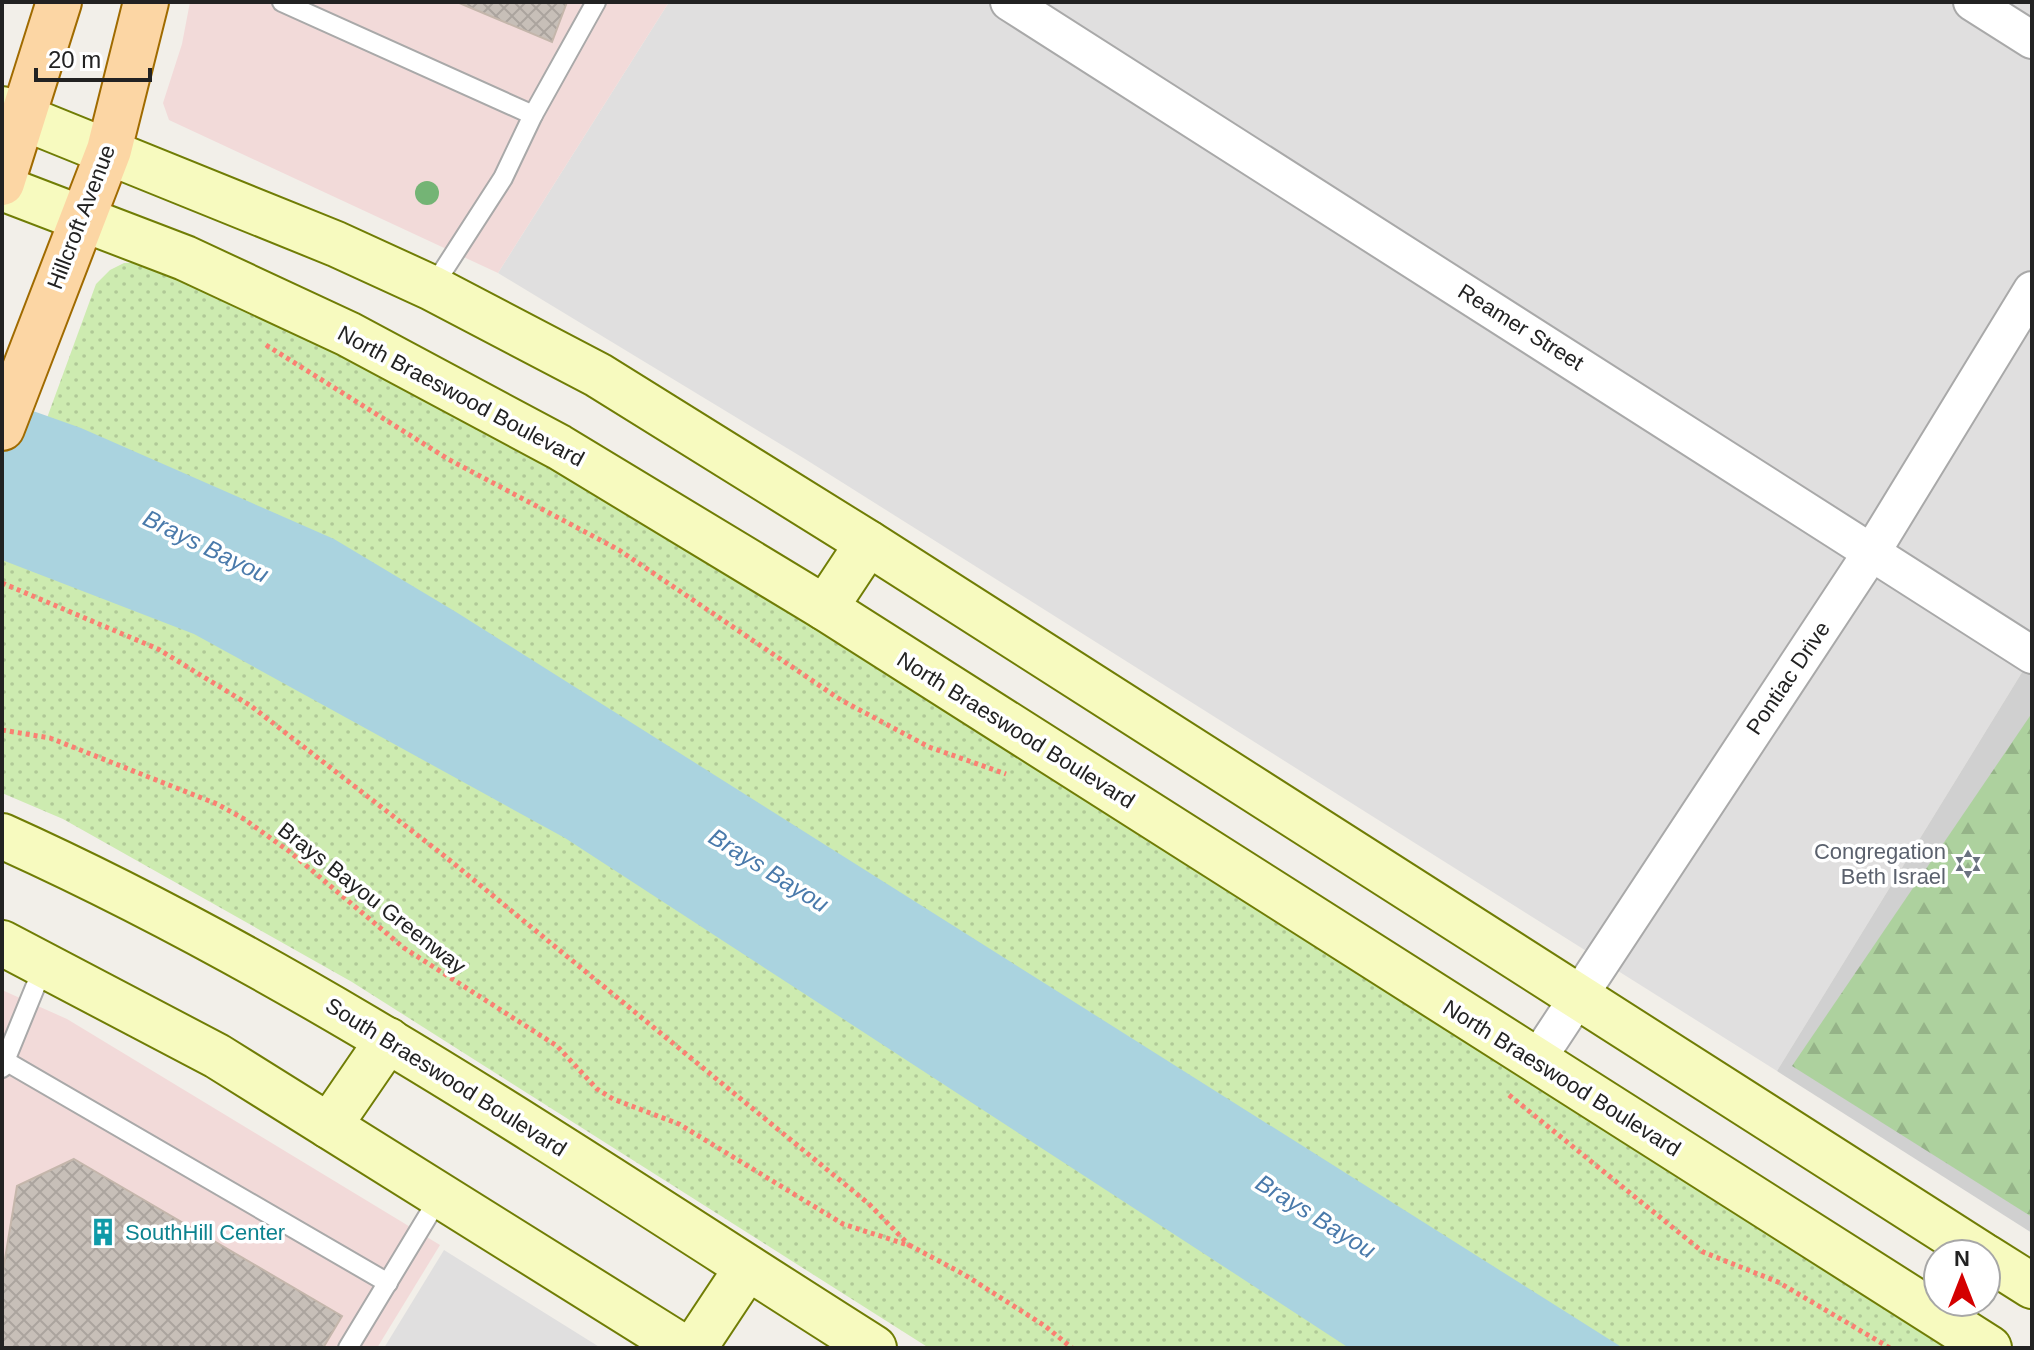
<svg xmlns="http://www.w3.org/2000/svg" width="2034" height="1350" viewBox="0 0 2034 1350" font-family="Helvetica,sans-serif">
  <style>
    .residential { fill: #e0dfdf }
    .commercial { fill: #f2dad9 }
    .religious { fill: #d0d0d0 }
    .grass { fill: url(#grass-dots) }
    .forest { fill: url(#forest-firs) }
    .water { fill: #aad3df }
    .building { fill: url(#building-cross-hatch); stroke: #c4b6ab; stroke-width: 2 }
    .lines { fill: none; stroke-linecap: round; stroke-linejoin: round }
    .service-casing { stroke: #a9a9a9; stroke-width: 22 }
    .minor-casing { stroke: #a9a9a9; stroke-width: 40 }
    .secondary-casing { stroke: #707d05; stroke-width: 48 }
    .primary-casing { stroke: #a06b00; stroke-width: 48 }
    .path { stroke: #fa8072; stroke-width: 5; stroke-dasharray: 4 4; stroke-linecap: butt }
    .service { stroke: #fff; stroke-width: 18 }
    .minor { stroke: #fff; stroke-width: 36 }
    .secondary { stroke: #f7fabf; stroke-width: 44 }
    .primary { stroke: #fcd6a4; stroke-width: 44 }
    .tree { fill: #74b475 }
    .labels { text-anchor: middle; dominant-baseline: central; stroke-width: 7; stroke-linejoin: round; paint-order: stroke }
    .street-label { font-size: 22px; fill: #222; stroke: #fff }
    .worship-label { font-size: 22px; fill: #5b616d; stroke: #fff; text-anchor: end }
    .culture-label { font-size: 22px; fill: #0d838f; stroke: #fff; text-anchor: start }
    .water-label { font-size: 24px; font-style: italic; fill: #4a7aab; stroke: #fff }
  </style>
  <defs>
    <pattern id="grass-dots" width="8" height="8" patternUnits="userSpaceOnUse" patternTransform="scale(2)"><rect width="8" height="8" fill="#cdebb0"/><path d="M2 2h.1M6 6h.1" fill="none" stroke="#b0c997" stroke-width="1.8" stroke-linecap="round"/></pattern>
    <pattern id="forest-firs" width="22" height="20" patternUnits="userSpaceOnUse" patternTransform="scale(2)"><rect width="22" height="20" fill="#add19e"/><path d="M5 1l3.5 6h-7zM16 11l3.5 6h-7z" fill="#95b388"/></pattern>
    <pattern id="building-cross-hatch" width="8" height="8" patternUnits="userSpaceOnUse" patternTransform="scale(2)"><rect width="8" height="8" fill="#c7bfb8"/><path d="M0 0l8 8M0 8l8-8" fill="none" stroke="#aba49e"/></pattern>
  </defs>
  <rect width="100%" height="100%" fill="#f2efe9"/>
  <g class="residential">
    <path d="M669 2H2032V656L1777 1071 805 459 498 273Z"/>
    <path d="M444 1250 601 1348H384Z"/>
  </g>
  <g class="commercial">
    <path d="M190 2H669L498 273 169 120 163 103 182 44Z"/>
    <path d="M2 990 67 1019 440 1245 377 1348H2Z"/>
  </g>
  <path class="religious" d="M2032 656V1233L1777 1071Z"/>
  <path class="grass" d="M124 263H139L296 324 610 493 1957 1348H929L352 982 63 819 2 793V541L96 284 110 270Z"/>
  <path class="forest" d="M2032 713V1217L1792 1066Z"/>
  <path class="water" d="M2 400 81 428 334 539 456 612 1623 1348H1349L565 838 194 634 2 560Z"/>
  <g class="building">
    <path d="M457 2H567L552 42Z"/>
    <path d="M74 1159 342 1316 323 1348H2V1277L17 1186Z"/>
  </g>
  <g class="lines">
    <defs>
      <g id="service">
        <path d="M282 2 533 115 503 178 432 288"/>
        <path d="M533 115 596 2"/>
        <path d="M2 1059 388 1283"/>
        <path d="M2 1068 45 963"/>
        <path d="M348 1348 440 1196"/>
      </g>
      <g id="minor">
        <path d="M1009 2 2032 655"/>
        <path d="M1972 2 2032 40"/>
        <path d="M1536 1061 1873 550 2032 290"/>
      </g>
      <g id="secondary">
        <path d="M2 109 336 244 432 288 598 375 868 543 1981 1254"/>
        <path d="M2 188 185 258 348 334 559 447 825 608 1989 1348"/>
        <path d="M825 608 868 543"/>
        <path d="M2 836C311 975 589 1168 874 1348"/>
        <path d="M2 943 217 1056 684 1348"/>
        <path d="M329 1126 388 1040"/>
        <path d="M1986 1257 2032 1286"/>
        <path d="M694 1348 747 1268"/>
      </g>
      <g id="primary">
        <path d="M2 183 59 2"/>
        <path d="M2 428 109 150 146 2"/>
      </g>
    </defs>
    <use href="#service" class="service-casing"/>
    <use href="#minor" class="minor-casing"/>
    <use href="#secondary" class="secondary-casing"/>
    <use href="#primary" class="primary-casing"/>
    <g class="path">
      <path d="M266 345 448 459 619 550 841 700 929 747 1006 774"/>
      <path d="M2 583 158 649 251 706 447 858 869 1204 910 1246"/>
      <path d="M2 730 50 738 217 804 244 819 290 852 404 948 557 1046 597 1089 613 1099 679 1124 843 1224 911 1246 965 1275 1045 1326 1072 1348"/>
      <path d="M1509 1095 1703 1252 1778 1282 1890 1348"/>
    </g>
    <use href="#service" class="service"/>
    <use href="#minor" class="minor"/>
    <use href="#secondary" class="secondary"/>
    <use href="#primary" class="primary"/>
  </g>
  <circle class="tree" cx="427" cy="193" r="12"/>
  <defs>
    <symbol id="synagogue-bare" viewBox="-9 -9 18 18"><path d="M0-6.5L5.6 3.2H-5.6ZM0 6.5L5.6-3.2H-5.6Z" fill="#6b7280" stroke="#fff" stroke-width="2.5" paint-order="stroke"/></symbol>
    <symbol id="building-bare" viewBox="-9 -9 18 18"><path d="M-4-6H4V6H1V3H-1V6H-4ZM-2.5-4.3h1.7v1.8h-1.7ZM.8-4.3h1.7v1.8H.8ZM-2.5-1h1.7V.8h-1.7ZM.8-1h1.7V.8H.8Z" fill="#0f9aa8" stroke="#fff" stroke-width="2.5" paint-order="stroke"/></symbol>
  </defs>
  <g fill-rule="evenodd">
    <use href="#synagogue-bare" x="1948" y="844" width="40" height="40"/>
    <use href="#building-bare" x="83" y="1212" width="40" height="40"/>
  </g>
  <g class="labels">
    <g class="street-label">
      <text transform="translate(81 217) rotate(-69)">Hillcroft Avenue</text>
      <text transform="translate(1521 327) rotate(32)">Reamer Street</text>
      <text transform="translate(461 396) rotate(28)">North Braeswood Boulevard</text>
      <text transform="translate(1788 678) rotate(-56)">Pontiac Drive</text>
      <text transform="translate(1016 730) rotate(32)">North Braeswood Boulevard</text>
      <text transform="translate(372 898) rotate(38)">Brays Bayou Greenway</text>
      <text transform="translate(446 1077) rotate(32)">South Braeswood Boulevard</text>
      <text transform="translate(1562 1078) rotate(32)">North Braeswood Boulevard</text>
    </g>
    <g class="worship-label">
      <text x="1946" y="851">Congregation<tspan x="1946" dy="25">Beth Israel</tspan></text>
    </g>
    <g class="culture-label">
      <text x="125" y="1232">SouthHill Center</text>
    </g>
    <g class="water-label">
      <text transform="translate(206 546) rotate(26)">Brays Bayou</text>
      <text transform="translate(769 870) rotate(32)">Brays Bayou</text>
      <text transform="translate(1316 1216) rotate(32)">Brays Bayou</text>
    </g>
  </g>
  <rect width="2034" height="1350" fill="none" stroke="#222222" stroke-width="8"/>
  <g transform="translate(1962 1278)"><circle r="38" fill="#ffffff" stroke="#a7a7a7" stroke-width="2"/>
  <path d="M0-6L14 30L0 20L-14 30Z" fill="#d40000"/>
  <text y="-12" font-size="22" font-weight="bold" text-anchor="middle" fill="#222222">N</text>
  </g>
  <path d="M36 68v12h114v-12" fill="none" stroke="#222222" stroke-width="4"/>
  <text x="48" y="68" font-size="24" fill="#222222" stroke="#ffffff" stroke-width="6" paint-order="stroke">20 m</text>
</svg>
